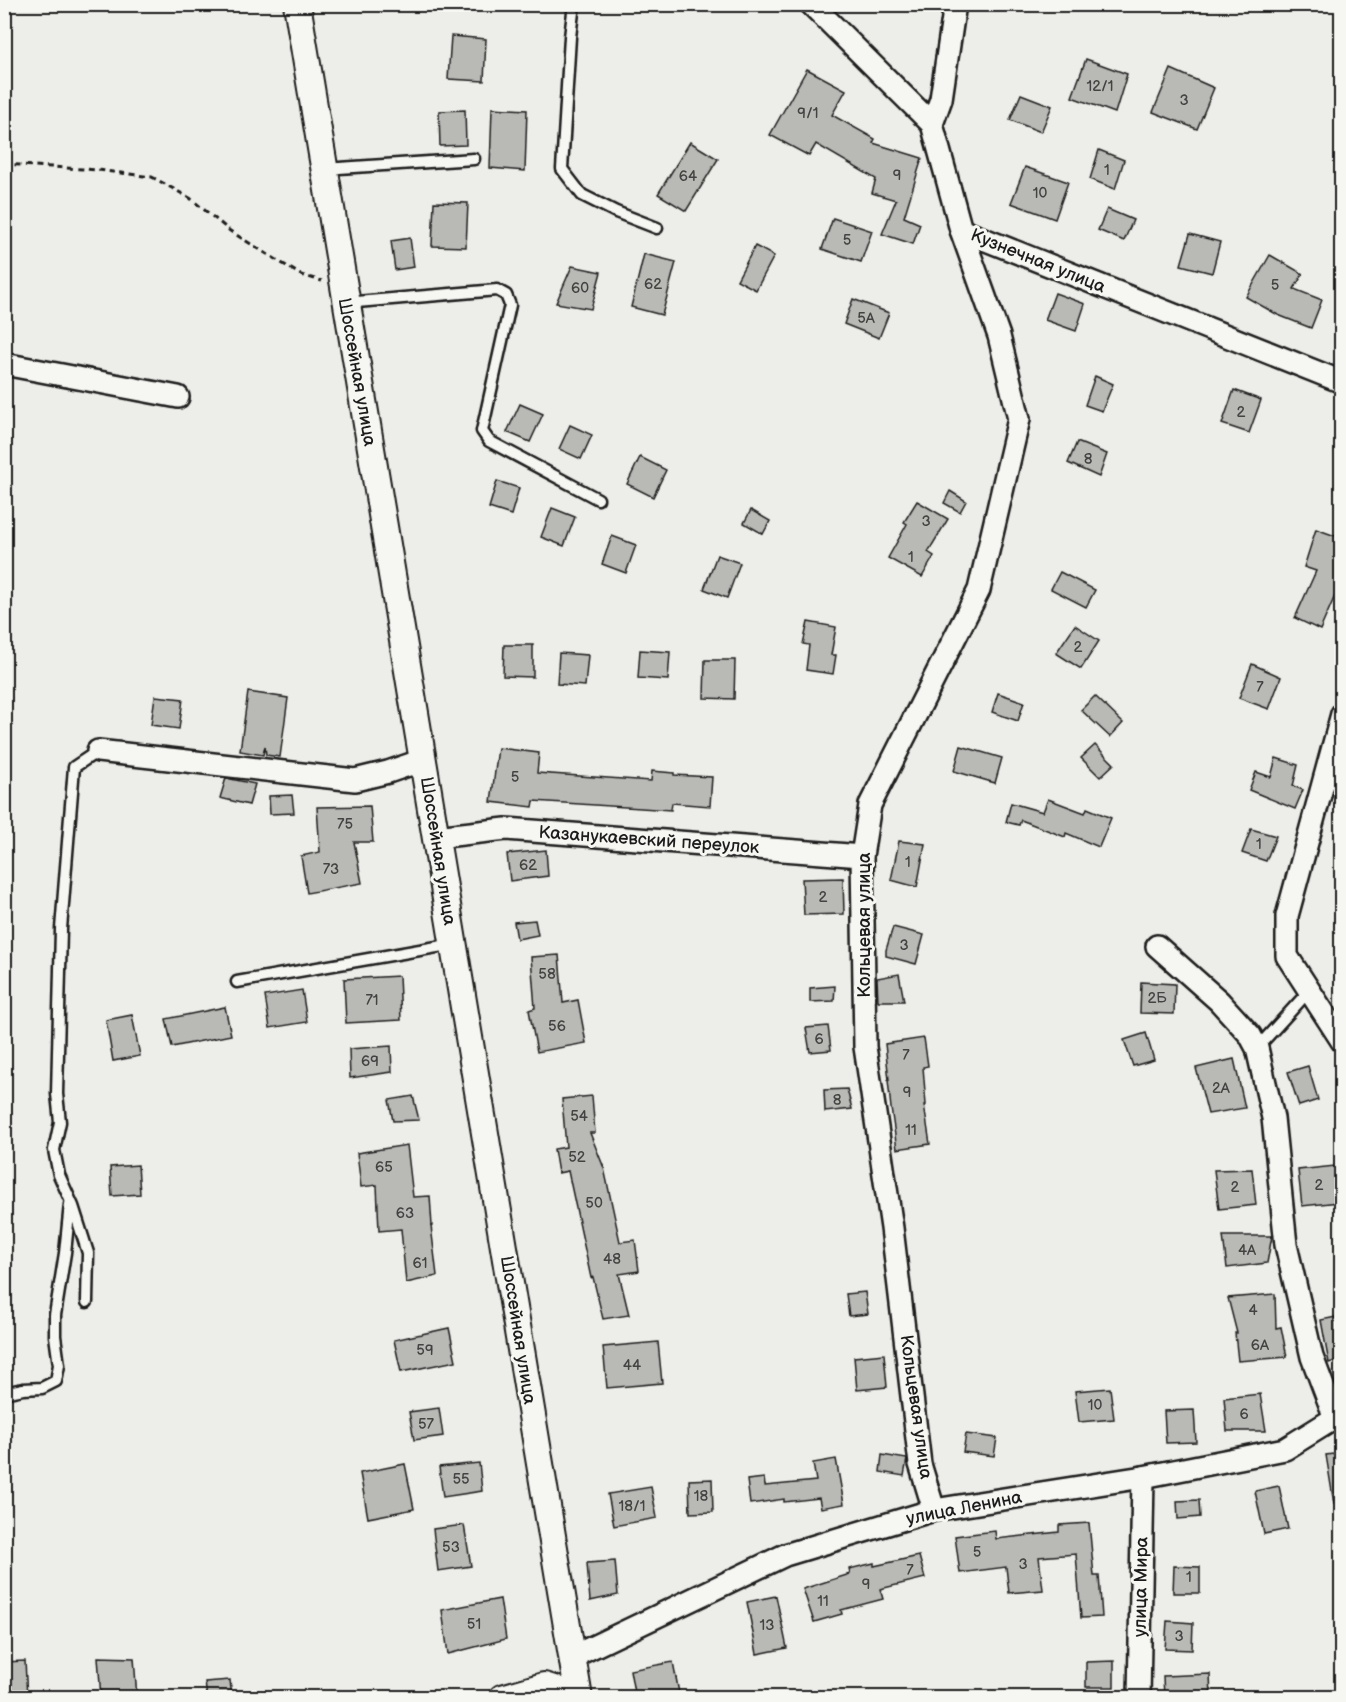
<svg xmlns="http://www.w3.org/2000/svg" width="1346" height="1702" viewBox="0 0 1346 1702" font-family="'Balsamiq Sans',sans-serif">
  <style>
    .building { fill: #b9b9b6; stroke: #1c1c1c; stroke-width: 1.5 }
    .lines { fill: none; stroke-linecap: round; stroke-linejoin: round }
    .service-casing { stroke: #1c1c1c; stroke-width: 15 }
    .minor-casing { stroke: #1c1c1c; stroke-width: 26 }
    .tertiary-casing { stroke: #1c1c1c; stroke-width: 30 }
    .path { stroke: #1c1c1c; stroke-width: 3; stroke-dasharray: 6 4.5; stroke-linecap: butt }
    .service { stroke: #f6f6f2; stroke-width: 10 }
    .minor { stroke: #f6f6f2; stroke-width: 21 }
    .tertiary { stroke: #f6f6f2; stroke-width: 26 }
    .labels { text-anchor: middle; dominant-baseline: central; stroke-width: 6; stroke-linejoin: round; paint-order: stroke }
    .number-label { font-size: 15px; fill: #434342 }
    .street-label { font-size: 18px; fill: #1c1c1c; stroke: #f6f6f2 }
  </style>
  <rect width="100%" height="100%" fill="#edede9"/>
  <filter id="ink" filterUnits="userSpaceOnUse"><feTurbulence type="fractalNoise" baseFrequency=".0167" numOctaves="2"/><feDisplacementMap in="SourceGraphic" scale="12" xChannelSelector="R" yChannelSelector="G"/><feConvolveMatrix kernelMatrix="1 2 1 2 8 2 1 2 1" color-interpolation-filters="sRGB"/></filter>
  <g filter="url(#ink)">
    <g class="building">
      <path d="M451 36 486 39 484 81 448 79Z"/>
      <path d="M1086 59 1127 74 1115 113 1072 97Z"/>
      <path d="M807 69 846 90 832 115 875 139 873 143 922 158 904 217 920 224 913 244 882 234 896 200 872 193 876 179 816 144 809 156 770 135Z"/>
      <path d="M1171 69 1214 88 1197 129 1153 112Z"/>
      <path d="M1021 94 1052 106 1041 132 1010 120Z"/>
      <path d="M492 108 527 110 525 171 490 168Z"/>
      <path d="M465 110 466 145 440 146 439 111Z"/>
      <path d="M690 142 718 159 686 211 658 194Z"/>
      <path d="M1099 150 1124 160 1115 189 1090 179Z"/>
      <path d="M1025 167 1068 182 1055 219 1011 203Z"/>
      <path d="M434 202 468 203 466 247 432 246Z"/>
      <path d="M1107 209 1133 220 1124 241 1098 230Z"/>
      <path d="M833 218 872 231 861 262 822 249Z"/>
      <path d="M1190 234 1220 242 1212 273 1181 265Z"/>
      <path d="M410 238 414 267 395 270 391 241Z"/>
      <path d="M755 246 774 256 756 290 737 280Z"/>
      <path d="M644 254 676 262 662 315 631 307Z"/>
      <path d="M1270 255 1303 274 1294 289 1322 300 1311 328 1278 315 1246 297Z"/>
      <path d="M572 266 601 272 591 309 556 303Z"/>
      <path d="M1055 293 1085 304 1076 331 1045 320Z"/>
      <path d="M853 299 889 313 879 338 844 324Z"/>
      <path d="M1095 376 1113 384 1102 411 1085 405Z"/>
      <path d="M1234 390 1261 400 1249 433 1222 424Z"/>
      <path d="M520 404 543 414 530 442 507 432Z"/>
      <path d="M570 425 592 435 581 459 559 449Z"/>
      <path d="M1077 442 1107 454 1099 477 1068 463Z"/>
      <path d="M640 457 666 470 653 497 627 484Z"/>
      <path d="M497 481 519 488 511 515 489 508Z"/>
      <path d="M950 491 966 501 960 512 944 503Z"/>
      <path d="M917 501 948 519 928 552 934 556 922 577 888 558 907 524 904 522Z"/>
      <path d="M552 508 575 517 564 546 541 537Z"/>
      <path d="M751 510 770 521 763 534 744 523Z"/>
      <path d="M1316 529 1341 538V582L1320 630 1295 618 1316 571 1304 567Z"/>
      <path d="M612 536 636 545 626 573 602 564Z"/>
      <path d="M717 555 740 563 727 598 704 589Z"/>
      <path d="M1060 572 1095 590 1086 607 1051 589Z"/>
      <path d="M808 622 836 627 831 655H836L833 674 806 670 809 645 803 644Z"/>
      <path d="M1075 625 1099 641 1081 669 1056 653Z"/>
      <path d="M504 645H533V677L503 676Z"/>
      <path d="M640 650 670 652 668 680 638 678Z"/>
      <path d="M559 653 588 655 585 686 557 684Z"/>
      <path d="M705 660H735L734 699 704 698Z"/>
      <path d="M1252 664 1281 677 1269 709 1239 698Z"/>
      <path d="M248 692 288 698 280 757 266 755 265 746 263 755 240 751Z"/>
      <path d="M998 693 1024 702 1018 721 992 712Z"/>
      <path d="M155 696 183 699 179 729 151 725Z"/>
      <path d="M1095 696 1123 723 1110 737 1081 710Z"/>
      <path d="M1095 745 1114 764 1100 777 1081 758Z"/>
      <path d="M961 746 1002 758 995 783 954 771Z"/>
      <path d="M498 748 539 753 537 773 651 781 652 771 674 773V775L712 777 710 806 672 803 671 810 534 801 533 807 491 802Z"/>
      <path d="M1276 758 1298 765 1293 786 1303 790 1295 809 1249 790 1256 772 1271 777Z"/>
      <path d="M226 778 255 784 249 805 220 798Z"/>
      <path d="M292 795 294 813 270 814 269 796Z"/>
      <path d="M1048 799 1085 813 1087 808 1111 818 1099 847 1066 833 1065 837 1021 820 1019 825 1006 822 1011 803 1043 812Z"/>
      <path d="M370 806 373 842H354L362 883 307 893 301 856 320 852 317 807Z"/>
      <path d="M1251 829 1276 836 1266 861 1242 853Z"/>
      <path d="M899 841 925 844 917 887 891 880Z"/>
      <path d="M546 850 548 876 510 881 507 854Z"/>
      <path d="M843 878 844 914 804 915 802 879Z"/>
      <path d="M535 920 538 935 517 939 514 922Z"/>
      <path d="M893 927 924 935 916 964 886 956V950Z"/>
      <path d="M559 955 563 1003 578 1000 586 1043 537 1052 529 1010 535 1008 531 957Z"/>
      <path d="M899 974 904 1001H878L877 978Z"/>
      <path d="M399 976 401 1020 346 1023 344 979Z"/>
      <path d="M1141 982 1175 984 1174 1014 1140 1013Z"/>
      <path d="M835 986 834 1001 810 1002V988Z"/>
      <path d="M302 990 307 1022 270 1028 265 996Z"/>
      <path d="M225 1007 231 1035 172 1047 166 1019Z"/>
      <path d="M132 1015 140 1056 113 1061 106 1020Z"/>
      <path d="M828 1026 831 1050 810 1052 806 1028Z"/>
      <path d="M1146 1033 1154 1060 1133 1066 1124 1040Z"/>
      <path d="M924 1038 928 1066 923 1067 926 1105H924L930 1144 897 1149 891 1108 888 1080H889L885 1044Z"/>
      <path d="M391 1046 392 1072 350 1078 349 1049Z"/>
      <path d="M1234 1059 1245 1108 1208 1114 1196 1068Z"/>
      <path d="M1308 1066 1318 1100 1299 1106 1288 1072Z"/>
      <path d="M847 1089 852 1109 825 1112 824 1090Z"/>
      <path d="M413 1096 419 1120 393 1121 389 1100Z"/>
      <path d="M592 1096 595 1133H590L604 1168 620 1242 635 1240 639 1271 619 1274 629 1315 603 1319 593 1277 591 1278 568 1171 558 1173 554 1149 566 1147 562 1099Z"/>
      <path d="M407 1145 413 1197 430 1196 432 1226H431L437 1276 406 1283 401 1229 379 1231 377 1185 361 1187 357 1153Z"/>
      <path d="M138 1165 140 1194 112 1196 110 1167Z"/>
      <path d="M1335 1166 1339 1202 1302 1206 1298 1170Z"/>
      <path d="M1252 1169 1256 1205 1219 1209 1214 1170Z"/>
      <path d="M1223 1236H1272L1267 1263 1227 1268Z"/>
      <path d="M865 1292 868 1314 849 1316 846 1294Z"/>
      <path d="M1275 1294 1276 1328 1281 1327 1287 1357 1238 1361 1235 1333H1237L1228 1298Z"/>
      <path d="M1341 1316V1359L1329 1363 1321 1320Z"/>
      <path d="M449 1328 456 1361 401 1372 394 1340Z"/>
      <path d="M658 1342 662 1383 607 1388 603 1347Z"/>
      <path d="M884 1354 887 1387 857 1390 854 1357Z"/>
      <path d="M1110 1388 1114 1419 1079 1422 1075 1391Z"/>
      <path d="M1260 1394 1266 1431H1227L1224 1398Z"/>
      <path d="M439 1408 443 1436 414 1440 409 1412Z"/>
      <path d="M1194 1410 1196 1442 1166 1443 1164 1411Z"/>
      <path d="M966 1434 997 1438 994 1456 963 1452Z"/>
      <path d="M1341 1453V1503L1334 1504 1326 1455Z"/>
      <path d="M882 1455 907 1459 904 1476 880 1472Z"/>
      <path d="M836 1459 844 1504 821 1508 819 1498 784 1502V1499L750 1504 747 1480 764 1478 765 1486 816 1481 813 1463Z"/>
      <path d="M479 1463 482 1491 443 1497 439 1467Z"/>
      <path d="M405 1464 414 1509 368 1518 360 1473Z"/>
      <path d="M712 1479 713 1512 690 1513 689 1480Z"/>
      <path d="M1279 1486 1288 1529 1264 1534 1255 1491Z"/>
      <path d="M651 1487 657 1518 614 1526 608 1494Z"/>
      <path d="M1199 1500 1200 1517 1178 1519 1177 1501Z"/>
      <path d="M1089 1523 1094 1576H1099L1102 1617 1081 1618 1076 1554 1039 1557 1043 1590 1009 1593 1006 1567 960 1573 955 1536 995 1531 996 1539 1059 1532V1525Z"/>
      <path d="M464 1525 471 1566 438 1571 433 1529Z"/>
      <path d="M919 1556 925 1578 880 1589 883 1599 841 1610 842 1614 814 1622 803 1589 850 1574 849 1569 874 1563V1566Z"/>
      <path d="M615 1561 618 1595 590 1601 587 1563Z"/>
      <path d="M1174 1566 1200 1567V1593H1173Z"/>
      <path d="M776 1596 787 1648 757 1654 747 1602Z"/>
      <path d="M500 1599 506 1639 448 1654 442 1610Z"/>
      <path d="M1167 1621 1193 1623 1192 1650 1165 1649Z"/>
      <path d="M98 1657 134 1658 137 1698H101Z"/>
      <path d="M25 1661 27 1698H4V1662Z"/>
      <path d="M1114 1661V1687H1086V1662Z"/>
      <path d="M673 1662 679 1693 652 1698H635L630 1670Z"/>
      <path d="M1210 1674 1211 1698H1164L1163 1676Z"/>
      <path d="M230 1680 232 1698H207L205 1682Z"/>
    </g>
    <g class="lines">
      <defs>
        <g id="service">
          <path d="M574 4 570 37 562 169 582 195 616 212 657 228"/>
          <path d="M324 169 474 159"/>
          <path d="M345 303 497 290 506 295 510 305 482 431 489 441 598 499"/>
          <path d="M237 982 454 944"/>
          <path d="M1257 1048 1309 991"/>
          <path d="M87 1302 88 1253 73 1206 59 1175 54 1150 60 1122 57 1094 61 929 74 767 98 751"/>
          <path d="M4 1393 23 1389 42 1388 56 1381 59 1365 55 1336V1315L65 1253 70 1204"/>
        </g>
        <g id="minor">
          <path d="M811 4 932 124 961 230 1342 382"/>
          <path d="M932 124 941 99 955 4"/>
          <path d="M4 364 178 397"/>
          <path d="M1342 714 1287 916V956L1342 1041"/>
          <path d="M98 751 355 780 388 772 423 760"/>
          <path d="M436 837 506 829 862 856"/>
          <path d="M1157 946 1219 1001 1250 1035 1257 1048 1273 1118 1286 1245 1312 1357 1335 1418"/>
          <path d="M934 1510 920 1464 892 1228 865 1047 862 856 870 805 979 590 1019 419 999 336 961 230"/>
          <path d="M572 1657 785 1555 934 1510 1143 1477 1285 1449 1335 1418 1342 1407"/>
          <path d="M1139 1698 1143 1477"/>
        </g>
        <g id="tertiary">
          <path d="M297 4C388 569 488 1133 579 1698"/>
          <path d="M502 1698 544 1686 566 1693 572 1698"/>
        </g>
      </defs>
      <use href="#service" class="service-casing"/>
      <use href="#minor" class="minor-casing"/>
      <use href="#tertiary" class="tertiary-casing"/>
      <path class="path" d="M4 164 98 170 152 177 190 198 230 231 301 275 322 281"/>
      <use href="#service" class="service"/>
      <use href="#minor" class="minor"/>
      <use href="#tertiary" class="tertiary"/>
    </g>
  </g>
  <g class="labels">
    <g class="number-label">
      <text x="1100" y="86">12/1</text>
      <text x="1184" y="100">3</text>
      <text x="808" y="113">9/1</text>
      <text x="1107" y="170">1</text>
      <text x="897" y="175">9</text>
      <text x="688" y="176">64</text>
      <text x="1040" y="193">10</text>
      <text x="847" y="240">5</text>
      <text x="653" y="284">62</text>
      <text x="1275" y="285">5</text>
      <text x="580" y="288">60</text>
      <text x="866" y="318">5А</text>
      <text x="1241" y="412">2</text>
      <text x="1088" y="459">8</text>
      <text x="926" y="521">3</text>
      <text x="911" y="557">1</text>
      <text x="1078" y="647">2</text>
      <text x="1260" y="687">7</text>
      <text x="515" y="777">5</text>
      <text x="345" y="824">75</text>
      <text x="1259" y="844">1</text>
      <text x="908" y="862">1</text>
      <text x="528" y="865">62</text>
      <text x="331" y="869">73</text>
      <text x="823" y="897">2</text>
      <text x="904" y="945">3</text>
      <text x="547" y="974">58</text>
      <text x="1157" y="998">2Б</text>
      <text x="372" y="1000">71</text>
      <text x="557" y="1026">56</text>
      <text x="819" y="1039">6</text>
      <text x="906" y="1055">7</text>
      <text x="370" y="1061">69</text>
      <text x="1221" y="1088">2А</text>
      <text x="907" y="1092">9</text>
      <text x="837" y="1100">8</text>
      <text x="579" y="1116">54</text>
      <text x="911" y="1130">11</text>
      <text x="577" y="1157">52</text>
      <text x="384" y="1167">65</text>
      <text x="1319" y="1185">2</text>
      <text x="1235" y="1187">2</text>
      <text x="594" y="1203">50</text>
      <text x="405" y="1213">63</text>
      <text x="1247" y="1250">4А</text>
      <text x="612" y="1259">48</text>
      <text x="420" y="1263">61</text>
      <text x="1253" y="1310">4</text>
      <text x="1260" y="1345">6А</text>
      <text x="425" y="1350">59</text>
      <text x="632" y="1365">44</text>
      <text x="1095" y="1405">10</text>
      <text x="1244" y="1414">6</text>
      <text x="426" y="1424">57</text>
      <text x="461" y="1479">55</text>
      <text x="701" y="1496">18</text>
      <text x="632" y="1506">18/1</text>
      <text x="451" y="1547">53</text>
      <text x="977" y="1552">5</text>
      <text x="1023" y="1564">3</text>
      <text x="910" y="1570">7</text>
      <text x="1189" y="1577">1</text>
      <text x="866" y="1584">9</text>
      <text x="823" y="1601">11</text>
      <text x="474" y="1624">51</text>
      <text x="767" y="1625">13</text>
      <text x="1179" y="1636">3</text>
    </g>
    <g class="street-label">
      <text transform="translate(1038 261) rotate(22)">Кузнечная улица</text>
      <text transform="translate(357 372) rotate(80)">Шоссейная улица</text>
      <text transform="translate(649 840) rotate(4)">Казанукаевский переулок</text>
      <text transform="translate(438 851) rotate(81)">Шоссейная улица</text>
      <text transform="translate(864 925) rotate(-90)">Кольцевая улица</text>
      <text transform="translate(518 1330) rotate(81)">Шоссейная улица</text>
      <text transform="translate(916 1407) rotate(82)">Кольцевая улица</text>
      <text transform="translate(964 1508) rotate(-11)">улица Ленина</text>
      <text transform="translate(1141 1587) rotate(-89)">улица Мира</text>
    </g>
  </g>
  <rect width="1346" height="1702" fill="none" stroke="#f6f6f2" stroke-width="24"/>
  <rect x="12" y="12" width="1322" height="1678" fill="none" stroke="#1c1c1c" stroke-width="2" filter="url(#ink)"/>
</svg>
